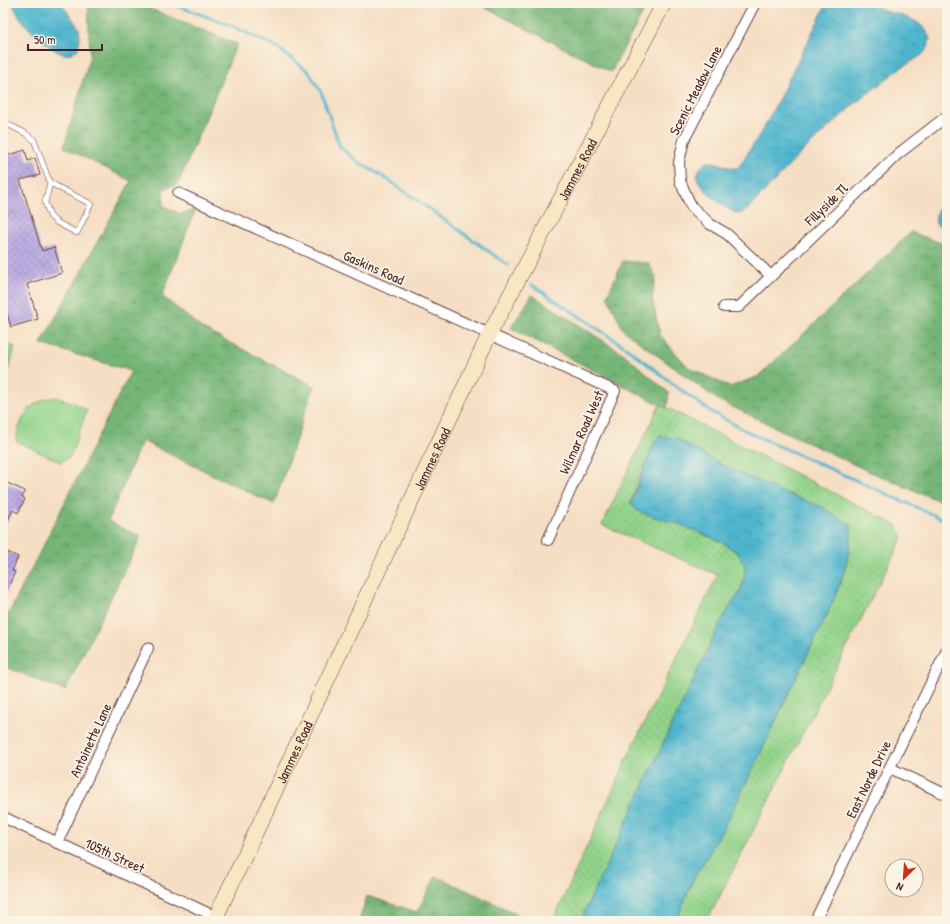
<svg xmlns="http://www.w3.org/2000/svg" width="950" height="924" viewBox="0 0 950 924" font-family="'Patrick Hand',sans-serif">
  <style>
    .grass { fill: url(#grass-dots); stroke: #6e795a }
    .forest { fill: url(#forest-crowns); stroke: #5f6a50 }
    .park { fill: #91d38a; stroke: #6e795a }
    .water { fill: url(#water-ripples); stroke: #4c6a7c }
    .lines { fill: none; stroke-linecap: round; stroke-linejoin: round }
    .stream { stroke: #4eb5cd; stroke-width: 3 }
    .building { fill: url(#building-cross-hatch) }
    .lane-casing { stroke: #643c42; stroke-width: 6 }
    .street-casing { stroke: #643c42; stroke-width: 12 }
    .secondary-casing { stroke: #643c42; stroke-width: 16 }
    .lane { stroke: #fff; stroke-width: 5 }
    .street { stroke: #fff; stroke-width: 10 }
    .secondary { stroke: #f7e8c3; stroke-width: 15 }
    .labels { text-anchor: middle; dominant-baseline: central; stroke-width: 3.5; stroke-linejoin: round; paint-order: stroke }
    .street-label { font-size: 14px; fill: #4a1f2b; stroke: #fcf5e5 }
  </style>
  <defs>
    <pattern id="grass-dots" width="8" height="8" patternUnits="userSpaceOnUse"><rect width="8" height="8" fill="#91d38a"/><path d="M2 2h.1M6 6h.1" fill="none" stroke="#7fb577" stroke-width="1.8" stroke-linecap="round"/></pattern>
    <pattern id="forest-crowns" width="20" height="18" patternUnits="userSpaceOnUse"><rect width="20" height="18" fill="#74b576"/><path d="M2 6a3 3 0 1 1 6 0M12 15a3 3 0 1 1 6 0" fill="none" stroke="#619361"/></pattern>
    <pattern id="water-ripples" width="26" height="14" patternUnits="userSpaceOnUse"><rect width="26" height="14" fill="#4eb5cd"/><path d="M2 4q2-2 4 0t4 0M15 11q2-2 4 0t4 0" fill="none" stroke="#4393a7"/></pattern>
    <pattern id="building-cross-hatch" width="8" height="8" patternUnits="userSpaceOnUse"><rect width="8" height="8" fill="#a799e3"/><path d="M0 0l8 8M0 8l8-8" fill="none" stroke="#8a7cb8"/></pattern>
  </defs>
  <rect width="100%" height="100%" fill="#fcf5e5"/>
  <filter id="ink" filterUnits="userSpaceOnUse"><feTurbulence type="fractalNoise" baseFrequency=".025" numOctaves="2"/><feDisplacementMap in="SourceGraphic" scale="8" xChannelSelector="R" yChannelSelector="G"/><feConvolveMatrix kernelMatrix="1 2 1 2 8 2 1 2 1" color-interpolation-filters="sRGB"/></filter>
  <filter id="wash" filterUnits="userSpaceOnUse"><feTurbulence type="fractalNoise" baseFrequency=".012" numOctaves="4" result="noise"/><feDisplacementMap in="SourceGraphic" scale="16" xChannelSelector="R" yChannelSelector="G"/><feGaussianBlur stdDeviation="0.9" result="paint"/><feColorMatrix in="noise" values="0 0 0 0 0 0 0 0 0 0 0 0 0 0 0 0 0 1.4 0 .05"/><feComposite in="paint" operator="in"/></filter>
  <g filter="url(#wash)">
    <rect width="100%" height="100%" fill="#f5dec3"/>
    <path class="grass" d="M660 404 896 525 903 537 707 921H676C683 906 688 891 695 876 700 867 707 858 712 848 744 792 769 734 797 676 819 629 850 579 852 527L822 507 775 489 722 465 677 439 655 441 633 495 631 503 649 515 676 523 722 542 738 553 745 565 744 580 740 592 721 621 580 921H553L632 748 718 575 602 525Z"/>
    <g class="forest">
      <path d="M88 3H136L237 44 178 184 163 189 164 206 180 214 196 209 162 296 203 329 314 386 274 504 142 441 108 521 141 537 65 691 3 666V625L131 371 41 344 131 181 64 147 90 56Z"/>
      <path d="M476 3H648L611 72Z"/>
      <path d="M911 232 941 243 947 252V504L868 471 718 400 624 331 607 296 623 261 648 263 656 277 652 298 660 335 688 367 730 387 759 376Z"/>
      <path d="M532 295 624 354 669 393 667 408 511 328Z"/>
      <path d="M436 876 532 921H359L367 896 417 912Z"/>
    </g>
    <g class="park">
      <path d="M3 343 15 347 3 388Z"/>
      <path d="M56 397 74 403 87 410 70 457 60 462 16 441C21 416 29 400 56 397Z"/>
    </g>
    <g class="water">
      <path d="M13 3H61L79 28 80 37 78 49C73 52 69 56 63 54 48 49 15 19 13 3Z"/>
      <path d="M827 3H870L891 13 899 14 917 22 926 30 930 39 928 48 922 55 899 69 852 106 804 150 748 209 740 214C729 212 697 188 697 176 697 174 699 170 700 168 702 165 705 163 708 162 718 161 728 169 738 168L765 126Z"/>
      <path d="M947 198V233L936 224C934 213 939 206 947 198Z"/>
      <path d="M661 436 677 439 722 465 775 489 822 507 852 526C850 579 819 629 797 676 769 734 744 792 712 848 707 858 700 867 695 876 688 890 683 906 676 921H580L721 621 740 592 744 580 745 565 738 553 722 542 676 523 649 515 636 510 631 503 655 441Z"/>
    </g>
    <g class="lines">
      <g class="stream">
        <path d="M169 3 230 25 276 47 308 71 321 92 340 147 357 161 390 181 508 265"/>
        <path d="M532 285 627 348 678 388 710 411 750 433 947 521"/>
      </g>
    </g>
    <g id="blocks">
      <g class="building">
        <path d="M25 150 28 161 35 158 40 175 20 180 42 251 54 247 62 273 27 284 38 319 11 327 3 300V157Z"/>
        <path d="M3 481 25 491 22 497 25 499 18 513 13 510 3 530Z"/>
        <path d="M3 550 18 557 12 571 15 572 3 599Z"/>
      </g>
    </g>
  </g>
  <g filter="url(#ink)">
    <use href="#blocks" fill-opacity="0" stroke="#643c42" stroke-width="1"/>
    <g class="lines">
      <defs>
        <path id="lane" d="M3 122 25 133 34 140 50 183 45 202 50 216 56 222 77 233 91 204 50 183"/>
        <g id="street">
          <path d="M755 3 684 140 679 162 680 181 691 206 710 224 727 234 771 276"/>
          <path d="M178 193 615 391 548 540"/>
          <path d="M724 307H739L898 154 947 116"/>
          <path d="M890 768 947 795"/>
          <path d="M3 817 216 917"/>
          <path d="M57 843 148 648"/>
          <path d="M815 921 947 650"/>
        </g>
        <g id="secondary">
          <path id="s1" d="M214 921 489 335 664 3"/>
        </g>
      </defs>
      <use href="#lane" class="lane-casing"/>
      <use href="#street" class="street-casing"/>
      <use href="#secondary" class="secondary-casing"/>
      <use href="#lane" class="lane"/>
      <use href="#street" class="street"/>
      <use href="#secondary" class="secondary"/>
    </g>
  </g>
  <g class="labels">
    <g class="street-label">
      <text transform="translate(695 90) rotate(-63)">Scenic Meadow Lane</text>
      <text stroke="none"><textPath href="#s1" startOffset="835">Jammes Road</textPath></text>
      <text transform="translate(826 204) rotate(-44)">Fillyside Tl</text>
      <text transform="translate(374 267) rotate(24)">Gaskins Road</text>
      <text transform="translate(581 432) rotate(-66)">Wilmar Road West</text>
      <text stroke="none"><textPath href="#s1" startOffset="511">Jammes Road</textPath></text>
      <text transform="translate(90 740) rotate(-65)">Antoinette Lane</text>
      <text stroke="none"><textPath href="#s1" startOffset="187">Jammes Road</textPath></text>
      <text transform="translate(868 779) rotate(-64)">East Norde Drive</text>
      <text transform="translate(115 855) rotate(25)">105th Street</text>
    </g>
  </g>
  <rect width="950" height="924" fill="none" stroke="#fcf5e5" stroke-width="16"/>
  <g transform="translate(904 878) rotate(205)"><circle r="19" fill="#fcf5e5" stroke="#b59f9b"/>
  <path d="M0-3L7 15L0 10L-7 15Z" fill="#c8321e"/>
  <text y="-6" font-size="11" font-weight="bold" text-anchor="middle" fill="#4a1f2b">N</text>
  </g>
  <path d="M28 44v6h74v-6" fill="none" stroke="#4a1f2b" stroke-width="2"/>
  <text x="34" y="44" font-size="12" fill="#4a1f2b" stroke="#fcf5e5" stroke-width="3" paint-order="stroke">50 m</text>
</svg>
